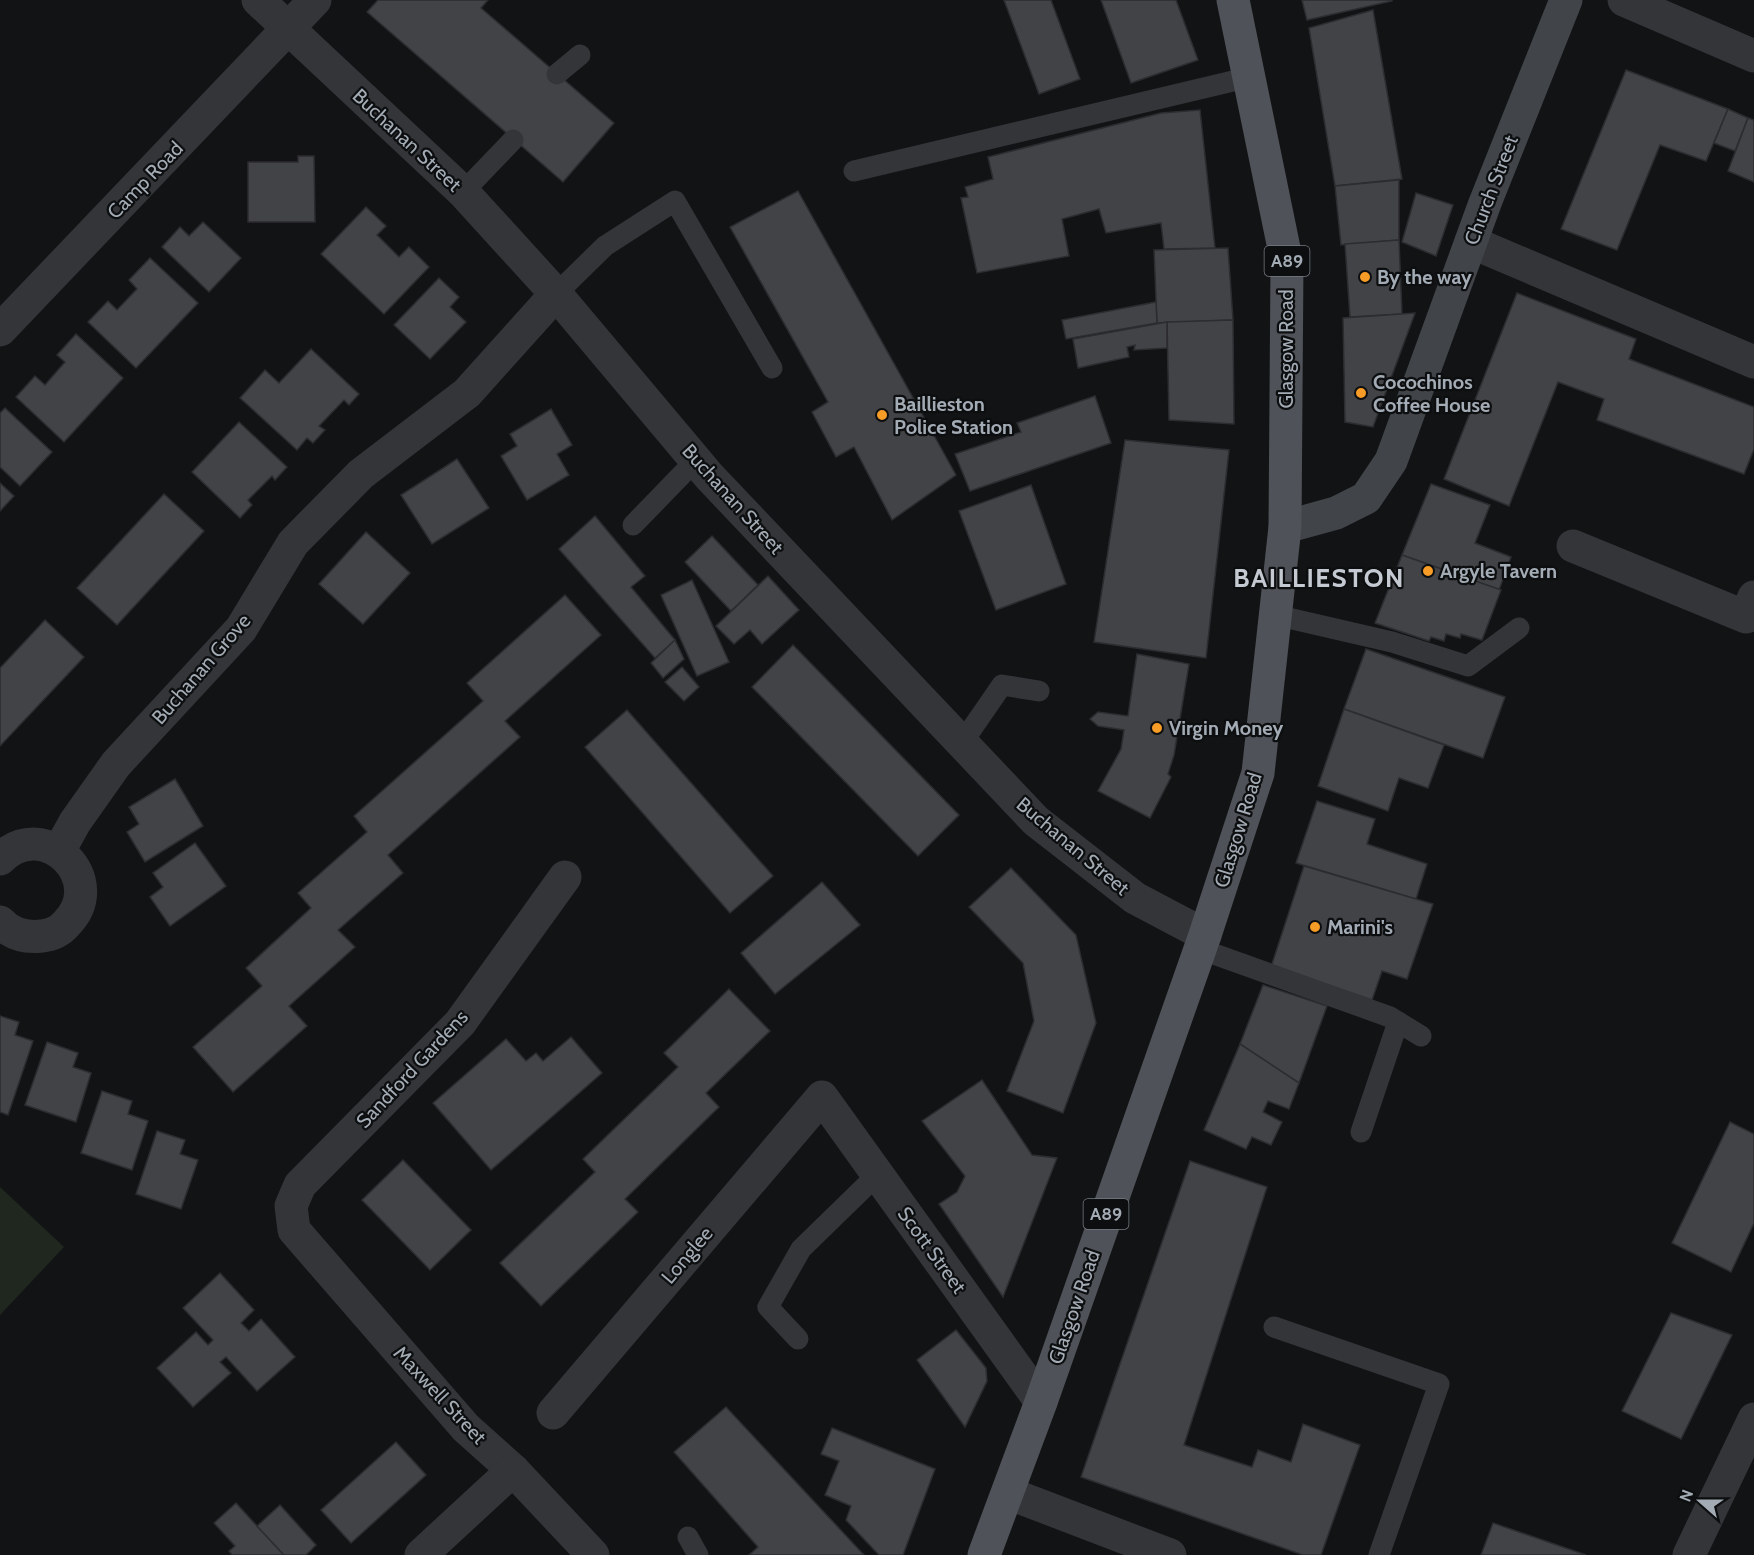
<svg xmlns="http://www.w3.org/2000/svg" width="1754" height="1555" viewBox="0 0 1754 1555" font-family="Cabin,sans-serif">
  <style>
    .green { fill: #1f271f }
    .building { fill: #414347; stroke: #2c2d30; stroke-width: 1.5 }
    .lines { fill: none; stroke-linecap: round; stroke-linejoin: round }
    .lane { stroke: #333539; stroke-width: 21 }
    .street { stroke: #333539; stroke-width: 33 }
    .secondary { stroke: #414449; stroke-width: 33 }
    .primary { stroke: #4f5258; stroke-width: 33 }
    .poi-dot { fill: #f79c27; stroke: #0d0e0f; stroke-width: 2 }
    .labels { text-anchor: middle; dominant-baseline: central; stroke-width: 4.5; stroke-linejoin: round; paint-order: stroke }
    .shield { fill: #0d0e0f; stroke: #767c83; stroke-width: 1.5 }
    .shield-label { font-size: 18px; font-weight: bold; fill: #a3abb5 }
    .street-label { font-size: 20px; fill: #a3abb5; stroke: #0d0e0f }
    .poi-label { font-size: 20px; font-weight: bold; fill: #a3abb5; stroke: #0d0e0f; text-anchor: start }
    .district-label { font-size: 26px; font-weight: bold; letter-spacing: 1.5px; fill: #c5c9d1; stroke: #0d0e0f }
  </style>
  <rect width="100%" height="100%" fill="#121314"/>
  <path class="green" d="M0 1187 64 1247 0 1315Z"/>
  <g class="building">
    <path d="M378 0H488L481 8 614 123 563 182 367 12Z"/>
    <path d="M1004 0H1051L1080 79 1039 94Z"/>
    <path d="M1101 0H1176L1198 60 1131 83Z"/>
    <path d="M1302 0H1392V1L1307 20Z"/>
    <path d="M1373 10 1402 179 1335 186 1309 28Z"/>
    <path d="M1626 70 1728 109 1706 161 1660 145 1617 250 1561 229Z"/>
    <path d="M1728 109 1748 118 1735 151 1714 143Z"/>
    <path d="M1200 110 1215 248 1164 249 1161 223 1106 233 1099 209 1062 219 1069 256 977 273 961 198 968 197 965 187 993 179 988 157 1161 113Z"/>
    <path d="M1748 118 1754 120V182L1728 171Z"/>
    <path d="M298 156H314L315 222H248V162H298Z"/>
    <path d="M1399 180V240L1341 245 1335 186Z"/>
    <path d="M798 191 956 475 892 520 854 447 836 457 812 412 828 402 730 227Z"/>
    <path d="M1416 193 1453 205 1436 256 1402 242Z"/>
    <path d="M366 207 386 226 377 235 399 257 409 247 429 267 384 314 321 254Z"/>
    <path d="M203 222 241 258 209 292 162 247 180 227 189 236Z"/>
    <path d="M1399 240 1402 314 1350 317 1345 244Z"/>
    <path d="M1228 248 1233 320 1157 323 1154 250Z"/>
    <path d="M150 258 198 303 136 368 88 322 108 301 117 310 137 289 129 280Z"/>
    <path d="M439 278 459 297 450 307 466 322 430 359 394 325Z"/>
    <path d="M1517 293 1636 339 1629 359 1754 407V449L1744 474 1597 420 1604 399 1558 382 1509 506 1444 479Z"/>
    <path d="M1156 302 1157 323 1066 339 1062 320Z"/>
    <path d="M1415 313 1373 427 1345 422 1343 318Z"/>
    <path d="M1233 320 1234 424 1169 420 1167 322Z"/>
    <path d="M1167 322V348L1134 350 1135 345 1127 347 1129 357 1078 368 1073 339Z"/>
    <path d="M76 334 123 378 64 442 16 397 35 376 45 385 65 362 57 355Z"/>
    <path d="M311 349 359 394 349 405 344 400 319 426 325 430 313 443 307 438 297 450 240 398 265 370 279 383Z"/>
    <path d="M1095 396 1111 443 970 491 955 454 1021 432 1017 423Z"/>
    <path d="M5 408 52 452 20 486 0 467V413Z"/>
    <path d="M551 409 572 445 557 454 569 475 527 500 501 456 517 446 510 434Z"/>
    <path d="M239 422 287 467 275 480 272 476 248 500 252 505 240 518 192 472Z"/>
    <path d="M1125 440 1229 450 1206 658 1094 642Z"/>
    <path d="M457 459 489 508 432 544 401 495Z"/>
    <path d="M0 483 14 496 0 511Z"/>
    <path d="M1431 484 1490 505 1475 543 1511 557 1499 590 1402 555Z"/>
    <path d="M1031 485 1066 584 996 610 959 511Z"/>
    <path d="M164 494 204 531 117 625 77 588Z"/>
    <path d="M595 516 645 576 631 587 675 640 655 658 559 549Z"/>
    <path d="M366 532 410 573 363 624 319 584Z"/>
    <path d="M712 536 758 585 731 611 685 562Z"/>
    <path d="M1402 555 1501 590 1482 640 1461 634 1460 638 1446 634 1444 641 1431 637 1429 641 1375 623Z"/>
    <path d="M768 576 799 610 762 644 750 630 734 644 716 626Z"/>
    <path d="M692 580 729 662 697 676 661 595Z"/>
    <path d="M565 595 601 635 505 721 520 737 388 855 403 873 338 930 355 947 289 1006 307 1026 233 1092 193 1047 262 986 246 968 311 908 298 893 367 832 354 816 483 701 467 683Z"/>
    <path d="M45 620 84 657 0 746V668Z"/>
    <path d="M675 640 684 659 663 678 651 663Z"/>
    <path d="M793 645 959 815 918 856 752 687Z"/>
    <path d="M1366 649 1505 697 1483 758 1344 709Z"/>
    <path d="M1137 654 1189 664 1174 755 1168 774 1171 777 1150 818 1098 791 1121 749 1124 730 1098 726 1090 719 1098 712 1128 716Z"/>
    <path d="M682 667 699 687 684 701 665 682Z"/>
    <path d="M1344 709 1444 745 1428 788 1399 778 1388 811 1318 786Z"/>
    <path d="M627 710 773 876 730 913 585 747Z"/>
    <path d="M175 779 203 826 145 862 127 832 139 824 129 807Z"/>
    <path d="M1317 801 1375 819 1367 844 1427 864 1416 899 1296 863Z"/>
    <path d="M195 843 226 886 170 926 150 897 163 887 153 873Z"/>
    <path d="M1304 866 1433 904 1407 979 1382 971 1372 1000 1271 967Z"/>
    <path d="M1011 868 1076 935 1096 1023 1063 1113 1007 1091 1034 1021 1023 963 969 907Z"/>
    <path d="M822 882 860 925 775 994 741 953Z"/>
    <path d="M1263 985 1327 1006 1299 1083 1240 1044Z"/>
    <path d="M729 989 770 1031 706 1093 719 1107 625 1199 638 1212 541 1306 500 1263 595 1172 583 1159 678 1067 664 1053Z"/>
    <path d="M0 1016 19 1022 15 1035 33 1041 8 1115 0 1112Z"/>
    <path d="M571 1037 602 1073 491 1170 433 1103 506 1039 526 1061 536 1053 543 1061Z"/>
    <path d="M47 1042 78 1053 73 1067 91 1073 76 1122 25 1105Z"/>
    <path d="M1240 1044 1299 1083 1289 1109 1268 1101 1263 1112 1282 1122 1271 1145 1252 1137 1246 1149 1204 1130Z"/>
    <path d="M982 1080 1032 1155 1057 1158 1003 1297 939 1204 957 1192 965 1176 922 1121Z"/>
    <path d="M102 1091 132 1101 128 1114 148 1121 132 1170 81 1153Z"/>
    <path d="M1730 1122 1754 1134V1223L1731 1272 1672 1243Z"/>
    <path d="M157 1131 185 1140 180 1154 198 1160 181 1209 136 1194Z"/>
    <path d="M403 1160 471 1230 430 1270 362 1200Z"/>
    <path d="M1190 1161 1267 1187 1184 1445 1252 1467 1258 1450 1291 1462 1303 1424 1360 1445 1321 1555H1303L1081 1477Z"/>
    <path d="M220 1273 254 1310 241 1323 249 1331 261 1319 295 1357 257 1391 226 1357 220 1362 231 1373 193 1407 157 1368 196 1332 208 1345 213 1340 183 1308Z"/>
    <path d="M1671 1313 1732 1335 1681 1439 1622 1411Z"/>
    <path d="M956 1330 986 1368 987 1381 965 1427 917 1360Z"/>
    <path d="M726 1407 864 1555H749L758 1547 674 1452Z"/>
    <path d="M832 1428 935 1469 903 1555H879L846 1520 851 1506 825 1495 839 1461 821 1454Z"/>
    <path d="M396 1442 426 1475 351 1543 321 1510Z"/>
    <path d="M236 1503 257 1526 284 1555H232L229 1551 235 1546 214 1523Z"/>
    <path d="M280 1505 316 1545 306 1555H284L257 1526Z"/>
    <path d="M1493 1523 1586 1555H1481Z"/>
  </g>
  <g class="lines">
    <g class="lane">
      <path d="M557 74 580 55"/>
      <path d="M854 171 1250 77"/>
      <path d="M463 192 513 140"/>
      <path d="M556 294 605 246 675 201 772 368"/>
      <path d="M633 525 696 460"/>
      <path d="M1275 615 1392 642 1468 666 1519 628"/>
      <path d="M962 743 1002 685 1039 691"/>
      <path d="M1200 949 1390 1017 1421 1036"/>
      <path d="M1361 1132 1398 1022"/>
      <path d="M1274 1327 1439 1384 1379 1555"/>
      <path d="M798 1339 768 1307 801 1249 878 1174"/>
      <path d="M688 1537 698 1555"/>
    </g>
    <g class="street">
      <path d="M258 0 463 192 556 294 709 476 1036 821 1135 898 1205 935"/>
      <path d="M1624 0 1754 56"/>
      <path d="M1471 242 1754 362"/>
      <path d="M0 330 315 0"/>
      <path d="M1573 546 1746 617 1754 597"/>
      <path d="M59 851 75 822 116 764 241 629 293 543 361 474 467 393 556 294"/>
      <path d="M0 859C45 814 110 881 66 924 60 931 51 935 42 936 26 938 11 934 0 922"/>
      <path d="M565 877 460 1023 300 1185 291 1206 294 1230 466 1428 513 1470 593 1555"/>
      <path d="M553 1413 822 1097 1041 1402"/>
      <path d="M1008 1493 1170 1555"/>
      <path d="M421 1555 513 1470"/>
      <path d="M1689 1555 1754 1419"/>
    </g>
    <path class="secondary" d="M1285 527 1336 513 1366 498 1391 461 1485 203 1566 0"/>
    <path class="primary" d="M984 1555 1041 1402 1205 935 1258 773 1285 527 1287 263 1233 0"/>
  </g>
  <g class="poi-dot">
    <circle cx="1365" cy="277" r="6"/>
    <circle cx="1361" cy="393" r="6"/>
    <circle cx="882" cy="415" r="6"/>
    <circle cx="1428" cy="571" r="6"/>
    <circle cx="1157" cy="728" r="6"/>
    <circle cx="1315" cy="927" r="6"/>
  </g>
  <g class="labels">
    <g class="shield">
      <rect x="1264.5" y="246" width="45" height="30" rx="4.5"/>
      <rect x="1083.5" y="1199" width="45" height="30" rx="4.5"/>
    </g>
    <g class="shield-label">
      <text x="1287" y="261">A89</text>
      <text x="1106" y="1214">A89</text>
    </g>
    <g class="street-label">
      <text transform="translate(407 140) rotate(43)">Buchanan Street</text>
      <text transform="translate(145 180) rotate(-46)">Camp Road</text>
      <text transform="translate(1491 190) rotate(-69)">Church Street</text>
      <text transform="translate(1286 349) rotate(-90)">Glasgow Road</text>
      <text transform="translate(733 499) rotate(48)">Buchanan Street</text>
      <text transform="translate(201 669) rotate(-49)">Buchanan Grove</text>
      <text transform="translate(1238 830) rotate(-73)">Glasgow Road</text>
      <text transform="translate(1073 846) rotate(40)">Buchanan Street</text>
      <text transform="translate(412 1069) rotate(-47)">Sandford Gardens</text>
      <text transform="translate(932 1250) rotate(54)">Scott Street</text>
      <text transform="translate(687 1255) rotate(-50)">Longlee</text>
      <text transform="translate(1074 1307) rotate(-71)">Glasgow Road</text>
      <text transform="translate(440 1395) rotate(47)">Maxwell Street</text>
    </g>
    <g class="poi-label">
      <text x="1377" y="277">By the way</text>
      <text x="1373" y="382">Cocochinos<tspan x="1373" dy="23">Coffee House</tspan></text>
      <text x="894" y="404">Baillieston<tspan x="894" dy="23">Police Station</tspan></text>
      <text x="1440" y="571">Argyle Tavern</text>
      <text x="1169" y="728">Virgin Money</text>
      <text x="1327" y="927">Marini's</text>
    </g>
    <g class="district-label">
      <text x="1319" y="578">BAILLIESTON</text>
    </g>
  </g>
  <g transform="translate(1700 1501) rotate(291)" stroke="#0d0e0f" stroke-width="4.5" paint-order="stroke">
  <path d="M0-4.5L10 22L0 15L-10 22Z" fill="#a3abb5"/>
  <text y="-9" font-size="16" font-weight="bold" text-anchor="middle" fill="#a3abb5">N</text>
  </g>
</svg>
